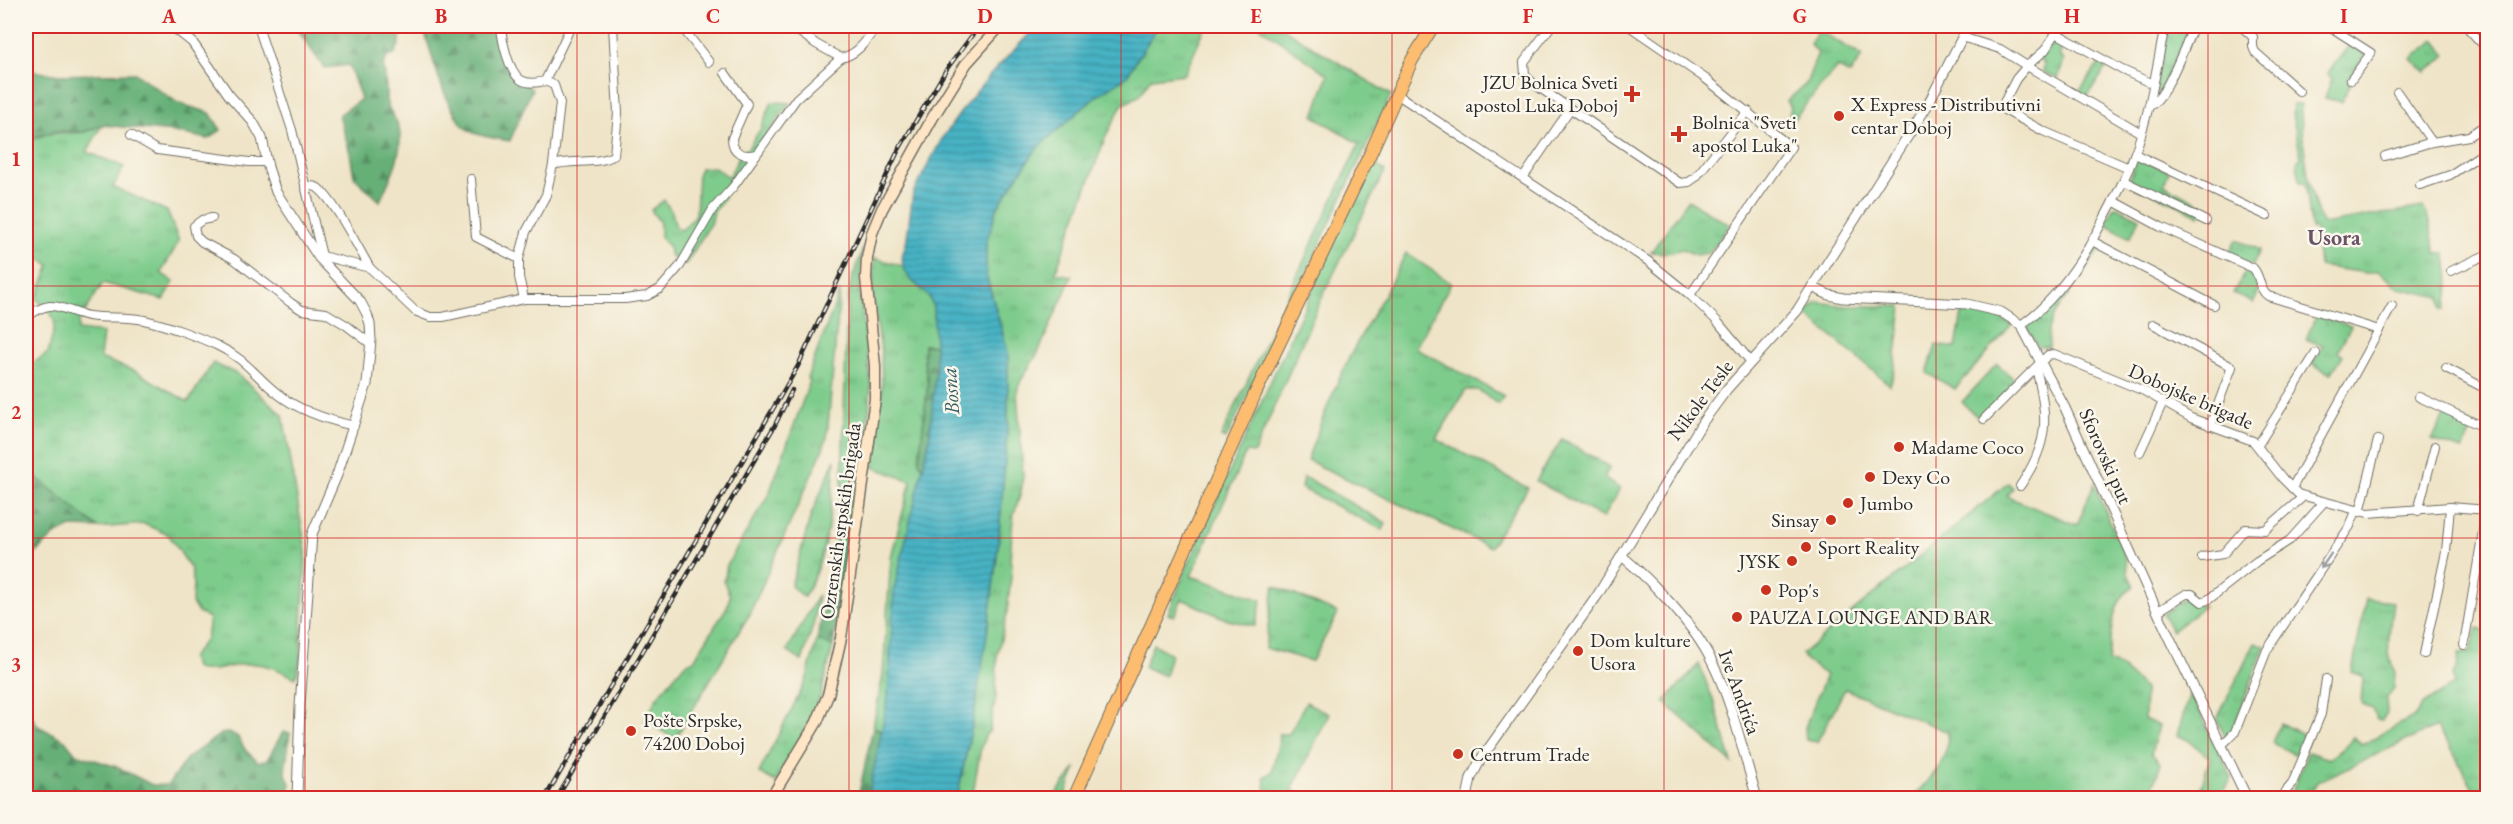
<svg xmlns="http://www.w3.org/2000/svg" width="2513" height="824" viewBox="0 0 2513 824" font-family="'EB Garamond',serif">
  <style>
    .grass { fill: url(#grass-tufts); stroke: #547c5c; stroke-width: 1.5 }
    .forest { fill: url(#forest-firs); stroke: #486e52; stroke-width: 1.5 }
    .water { fill: url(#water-rules); stroke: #386e78; stroke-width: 1.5 }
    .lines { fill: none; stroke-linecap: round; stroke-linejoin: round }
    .minor-casing { stroke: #706c62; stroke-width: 10 }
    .tertiary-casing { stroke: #706c62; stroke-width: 11 }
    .secondary-casing { stroke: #706c62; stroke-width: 13 }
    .primary-casing { stroke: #706c62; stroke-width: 14 }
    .minor { stroke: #fff; stroke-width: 8 }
    .tertiary { stroke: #fff; stroke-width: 9 }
    .secondary { stroke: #fee5c5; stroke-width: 10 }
    .primary { stroke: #fcbd6f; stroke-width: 12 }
    .rail-casing { stroke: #2b2b2b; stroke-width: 4.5 }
    .rail { stroke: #fbf7ec; stroke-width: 2; stroke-dasharray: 7; stroke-linecap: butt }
    .oneway { stroke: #a0a0a0 }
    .grid { fill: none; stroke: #d62828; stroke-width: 1.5; stroke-opacity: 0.55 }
    .poi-dot { fill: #c8321e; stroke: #fbf7ec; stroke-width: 2 }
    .labels { text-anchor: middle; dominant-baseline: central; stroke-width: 5; stroke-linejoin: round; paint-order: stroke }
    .poi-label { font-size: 20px; fill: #2b2b2b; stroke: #fbf7ec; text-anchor: start }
    .street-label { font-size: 20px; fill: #2b2b2b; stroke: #fbf7ec }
    .water-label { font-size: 21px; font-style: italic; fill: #345a61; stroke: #fbf7ec }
    .quarter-label { font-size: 22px; font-weight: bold; fill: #685368; stroke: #fbf7ec }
    .neatline { fill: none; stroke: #d62828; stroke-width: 2 }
    .grid-label { font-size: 20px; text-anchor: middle; font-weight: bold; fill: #d62828 }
  </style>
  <defs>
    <pattern id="grass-tufts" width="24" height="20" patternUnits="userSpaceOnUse" patternTransform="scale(1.5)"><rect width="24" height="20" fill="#7ecc8c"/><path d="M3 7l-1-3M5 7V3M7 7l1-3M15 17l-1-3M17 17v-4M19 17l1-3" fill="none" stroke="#6daf79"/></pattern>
    <pattern id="forest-firs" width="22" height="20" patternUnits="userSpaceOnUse" patternTransform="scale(1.5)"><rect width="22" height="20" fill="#66b078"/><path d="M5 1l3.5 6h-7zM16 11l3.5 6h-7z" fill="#548f63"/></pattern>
    <pattern id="water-rules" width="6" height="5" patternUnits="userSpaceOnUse" patternTransform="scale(1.5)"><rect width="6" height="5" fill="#46b2c4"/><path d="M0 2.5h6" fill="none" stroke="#3b919f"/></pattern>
  </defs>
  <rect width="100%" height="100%" fill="#fbf7ec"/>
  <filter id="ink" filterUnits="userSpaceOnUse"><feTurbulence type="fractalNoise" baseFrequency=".0167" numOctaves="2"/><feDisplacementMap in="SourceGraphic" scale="12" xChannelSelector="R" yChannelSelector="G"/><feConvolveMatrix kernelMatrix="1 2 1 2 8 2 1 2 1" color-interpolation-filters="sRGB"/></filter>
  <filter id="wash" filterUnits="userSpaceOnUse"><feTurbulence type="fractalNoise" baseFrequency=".008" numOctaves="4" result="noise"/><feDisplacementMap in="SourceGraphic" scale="24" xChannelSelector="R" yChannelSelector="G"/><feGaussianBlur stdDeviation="1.35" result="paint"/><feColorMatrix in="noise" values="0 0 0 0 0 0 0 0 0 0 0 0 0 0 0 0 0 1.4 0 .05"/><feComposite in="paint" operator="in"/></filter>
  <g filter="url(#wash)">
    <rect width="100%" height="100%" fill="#efe4c7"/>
    <g class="grass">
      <path d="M1158 26H1206L1184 74 1151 78 1139 96 1122 105 1106 136 1055 273 1072 276 1038 353 1021 380 1017 391 1023 474 1021 493 1013 517 1010 560 1012 567 1007 613 997 656 996 697 989 732 986 734 981 747 972 798H957L972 726 988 628 998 547 1008 422V352L986 275V243L998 206 1037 148 1098 95 1126 77Z"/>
      <path d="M1259 26H1279L1391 95 1226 439 1221 437 1359 144 1314 116 1328 75Z"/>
      <path d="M2170 26H2190L2160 91 2153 97Z"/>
      <path d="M1818 30 1862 56 1850 74 1837 67 1792 121 1789 115 1791 107 1787 101 1806 84 1818 53 1810 44Z"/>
      <path d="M2057 39 2063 41 2060 55 2064 60 2058 79 2043 72 2044 63 2039 60Z"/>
      <path d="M2435 40 2447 55 2426 72 2411 59Z"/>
      <path d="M2351 43 2366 54 2347 80 2351 84 2341 102 2325 98 2332 78 2327 74Z"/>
      <path d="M2101 61 2108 65 2087 97 2079 92Z"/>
      <path d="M772 102 790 103 760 145 747 159 743 168 727 184 723 200 714 211 712 221 686 264 671 257 669 247 660 237V223L651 210 664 200 672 212 676 228 682 230 696 215 698 172 701 168 713 167 729 177 740 155 749 147 760 130Z"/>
      <path d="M2293 104H2301C2301 132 2309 202 2323 224L2423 207 2428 218 2436 254 2445 253C2449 273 2451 290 2445 310L2442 309 2441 297 2399 288 2378 271 2367 273 2319 266 2315 229H2311L2306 183 2300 182 2297 163 2301 157 2292 113Z"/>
      <path d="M102 125 87 152 124 167 113 187 167 211 179 241 161 273 174 282 164 300 103 283 79 321 78 330 103 333 100 358 137 372 188 402 213 363 237 374 283 415 306 552 300 661 296 678C283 672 270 665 256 664 233 662 221 674 196 669L191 658 206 639 209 618 198 613 192 603 193 585 191 569 169 535 144 524 98 528 26 470V368L48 353C55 323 62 320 36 299L50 265 26 250V166L31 157 26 145C47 128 59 135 83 132 89 131 96 127 102 125Z"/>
      <path d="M2138 158 2169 171 2164 185 2205 206 2200 216 2129 181Z"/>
      <path d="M1371 162 1385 171 1323 295 1254 453 1246 452 1191 576 1262 600 1255 626 1228 620 1182 599 1174 616 1168 614 1181 581 1234 462Z"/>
      <path d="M1688 200 1730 225 1709 253 1696 255 1682 249 1667 253 1651 252Z"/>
      <path d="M2117 207 2140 218 2130 238 2106 224 2113 208Z"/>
      <path d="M2236 240 2260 250 2253 265 2227 256Z"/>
      <path d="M2096 246 2101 247 2053 317 2048 330 2049 347H2038L2028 330V326L2074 277Z"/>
      <path d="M863 248 859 289 871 383 869 413 854 494 842 486 847 308 851 282Z"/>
      <path d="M1406 253 1451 283 1415 348 1504 396 1498 404 1478 390H1466L1436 439 1528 488 1490 547 1307 460C1320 424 1334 388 1351 354 1369 320 1389 288 1406 253Z"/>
      <path d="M875 258 903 266C907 277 913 280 921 287 937 301 936 326 936 345H924V362L928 383 919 461 924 469 894 589 888 698 883 731 873 727 883 675 891 557 911 481 873 467 882 385 881 350 872 293Z"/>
      <path d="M2247 269 2254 275 2259 292 2253 303 2233 293Z"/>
      <path d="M840 291 827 437 820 456 749 615 675 739 645 721 657 697 684 665 694 660 727 607 730 596 724 582 727 565 769 494 810 381 807 378Z"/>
      <path d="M1817 302 1847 306H1902L1894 372 1890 385 1805 314Z"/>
      <path d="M1963 308 2003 319 2012 325 1955 389 1927 373 1936 345 1956 348Z"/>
      <path d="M2316 316 2351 326 2338 351 2343 355 2331 374 2312 364 2323 346 2306 339Z"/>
      <path d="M1997 364 2016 381 1980 420 1962 402Z"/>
      <path d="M2446 413 2475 426 2463 450 2432 440Z"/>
      <path d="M1562 439 1610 467 1604 478 1620 489 1603 518 1536 481Z"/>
      <path d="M835 459C832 506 828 556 804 597L791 586 811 515Z"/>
      <path d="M1303 478 1310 480 1386 523 1383 530 1301 488Z"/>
      <path d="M2008 483 2013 488 2007 495 2010 498 2077 525 2094 484 2126 559 2127 572 2134 586C2110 600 2111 636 2108 662L2119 666 2145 689 2144 719 2159 726 2151 753 2160 763C2158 777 2153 786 2145 798H1913C1934 772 1947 767 1948 732L1845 689 1817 742 1806 740 1805 727 1826 675 1806 660 1802 654Z"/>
      <path d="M1274 586 1338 613 1312 661 1265 648Z"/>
      <path d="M818 595 814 622 802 661 787 651Z"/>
      <path d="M2188 596 2197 604 2204 606 2172 631 2163 614Z"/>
      <path d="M2366 599 2393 602C2391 622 2383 654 2395 670L2394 688 2386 697 2387 713 2382 720 2377 719 2373 709 2361 703 2363 676 2352 672Z"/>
      <path d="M2478 628 2487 631V798H2478L2448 743 2436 727 2317 782 2309 798H2286L2292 792 2308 752 2329 759 2349 743 2353 737 2362 745 2415 716 2422 705 2455 683 2452 676 2457 668 2459 654 2469 653Z"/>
      <path d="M817 640 833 646 821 694 814 713 776 782 759 773 806 681Z"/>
      <path d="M2255 642 2265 646 2231 734 2225 737 2217 719Z"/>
      <path d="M1153 644 1171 654 1165 676 1144 667Z"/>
      <path d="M1699 664 1715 705 1732 763 1664 702Z"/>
      <path d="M2190 692 2232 778 2220 798H2198L2210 758 2188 740 2177 735Z"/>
      <path d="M1306 702 1329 714 1292 790 1306 798H1267L1264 777 1272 772 1279 740V734H1289Z"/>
      <path d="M2280 723 2309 738 2300 757 2272 743Z"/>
      <path d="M1076 768 1064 798H1053Z"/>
    </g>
    <g class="forest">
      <path d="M295 26H401L400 43 394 55 387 57 383 66C387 78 385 90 387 103 389 111 395 117 398 125 406 150 390 178 380 201L354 177 350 153 339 115 361 99 349 65 324 68Z"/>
      <path d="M423 26H495C501 55 506 71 532 89L510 141C499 139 485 137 474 133 447 123 431 51 423 26Z"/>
      <path d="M26 70 59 75 135 73 178 103 210 113 221 130 208 139 174 132 102 125 84 132 56 131 37 136 26 144 31 157 26 166Z"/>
      <path d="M924 345H936C936 387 932 428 924 469L919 461 928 383 924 362Z"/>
      <path d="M26 470 30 472 98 528 71 527 55 535 26 562Z"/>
      <path d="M842 486 854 494 833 646 817 640 831 575Z"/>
      <path d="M26 708 38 726 65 740 76 754 117 767 152 785H168L187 758 221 734 228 733 237 736 246 751 258 762 267 760 283 732 290 733 285 771 290 784 289 798H26Z"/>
      <path d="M873 727 883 731 868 798H858Z"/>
    </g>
    <path class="water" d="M1037 26H1158L1126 77 1098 95 1037 148 998 206 986 243V275L1008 352V422L998 547 988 628 972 726 957 798H868L888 698 894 589 929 442 936 367 933 306 929 296 910 279 903 266 902 256 906 244 913 193 943 137 965 106 991 74Z"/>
  </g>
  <g filter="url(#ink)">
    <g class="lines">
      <defs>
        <g id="minor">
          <path d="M258 26 292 130 322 256"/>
          <path d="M501 26C502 40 508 71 521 80 528 84 537 83 545 81"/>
          <path d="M681 26 709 62"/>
          <path d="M791 26 816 44 841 58"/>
          <path d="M1551 26 1524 62 1525 75 1534 84 1680 183 1689 182 1696 177 1748 111"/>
          <path d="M1629 26 1706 79 1791 147 1690 295"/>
          <path d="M2241 26 2253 37V47L2255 52 2299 91"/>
          <path d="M2329 26 2371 53 2351 80"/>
          <path d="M2466 26 2488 50"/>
          <path d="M1962 37 2000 49 2027 66 2045 50 2056 33 2122 70 2153 84"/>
          <path d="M725 73 747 104 732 138C732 153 743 157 756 154"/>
          <path d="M2397 92 2432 142"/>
          <path d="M1398 95 1648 261 1690 295 1717 321 1751 362"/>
          <path d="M2149 106C2166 100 2185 44 2194 26"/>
          <path d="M131 135 157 150 249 162H267"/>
          <path d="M2135 154 2267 216"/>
          <path d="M2385 156 2432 142 2469 136 2488 123"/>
          <path d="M553 165 560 103 554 85 545 81 571 26"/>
          <path d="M2129 168 2043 131 2001 108 2016 79 2027 66 2141 133"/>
          <path d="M1523 178 1570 109"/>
          <path d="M471 179 476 237 519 259"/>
          <path d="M2124 181 2206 221"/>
          <path d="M2420 185 2450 175 2488 150"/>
          <path d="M305 186C310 186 314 185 318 188 335 201 358 248 370 268"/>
          <path d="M2113 201 2161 227 2253 268C2261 276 2258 289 2268 296L2379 330"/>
          <path d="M212 218 202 220 194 226 196 236 202 242 234 259 291 303 302 310 326 313 346 325 371 344"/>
          <path d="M2092 241 2214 305"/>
          <path d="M319 258 322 256 370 268 415 311 430 317H443L524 299H625L647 296 660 289 680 266 713 209 733 187 796 99 841 58C859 54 867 39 877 26"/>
          <path d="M2451 271 2488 254"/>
          <path d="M524 299 519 277V259L526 232 546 195 553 165C570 159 601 165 614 155L618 113 613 26"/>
          <path d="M26 318C54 295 60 311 89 316 107 319 126 316 144 320 166 325 197 336 218 346 246 359 255 376 278 394 299 411 328 420 354 426"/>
          <path d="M2153 324 2232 367 2210 426"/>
          <path d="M2021 325C2055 301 2079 266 2098 230 2111 205 2125 181 2134 155 2150 114 2156 69 2165 26"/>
          <path d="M2446 368 2488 390"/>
          <path d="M2419 397 2488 429"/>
          <path d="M1984 419 2048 355 2054 354 2144 391 2191 418 2253 441 2283 479 2298 494 2304 496 2368 513 2450 507 2488 510"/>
          <path d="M2258 445 2316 353"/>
          <path d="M2140 452 2163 402"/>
          <path d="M2020 486C2050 442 2048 418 2036 368"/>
          <path d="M2292 488 2392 306"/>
          <path d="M2418 511 2435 446"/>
          <path d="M2360 512 2378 440"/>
          <path d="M2202 557 2223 554 2245 529 2265 530 2304 496"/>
          <path d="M2158 611 2186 594H2192L2202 602 2209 599 2257 561 2290 540 2324 502"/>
          <path d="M2464 645 2484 525V509"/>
          <path d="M2424 654 2446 552 2450 507"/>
          <path d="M2222 745 2235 732 2267 650 2350 526 2356 511"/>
          <path d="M2280 798 2292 784 2321 714 2326 679"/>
        </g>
        <g id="tertiary">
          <path d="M172 26 192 42 229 95 253 122 262 138 268 167 276 192 319 258 360 301 367 314 370 324 371 340 367 384 337 475 312 534 300 706 297 798"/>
          <path d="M1812 287 1829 295 1843 298 1967 304 2001 312 2021 325 2065 408 2165 628 2247 798"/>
          <path d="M1622 556C1653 582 1695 626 1712 662 1733 704 1743 753 1757 798"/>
          <path d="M1467 798 1471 778 1481 759 1597 596 1702 423 1727 389 1797 311 1812 287 1927 106 1968 26"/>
        </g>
        <path id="secondary" d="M771 798 817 722 828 695 841 638 875 399V366L866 278 867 258 872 233 882 209 933 117 966 64 1000 26"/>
        <path id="primary" d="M1074 798 1255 394 1371 152 1412 60 1433 26"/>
      </defs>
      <use href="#minor" class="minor-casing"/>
      <use href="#tertiary" class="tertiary-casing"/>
      <use href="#secondary" class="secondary-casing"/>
      <use href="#primary" class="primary-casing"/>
      <use href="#minor" class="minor"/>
      <use href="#tertiary" class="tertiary"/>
      <use href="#secondary" class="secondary"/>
      <use href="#primary" class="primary"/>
      <defs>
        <g id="rail">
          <path d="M545 798 798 366 898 151 946 70 979 26"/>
          <path d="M557 798 775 425 792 390"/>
        </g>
      </defs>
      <use href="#rail" class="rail-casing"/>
      <use href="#rail" class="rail"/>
    </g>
    <defs><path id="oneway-shaft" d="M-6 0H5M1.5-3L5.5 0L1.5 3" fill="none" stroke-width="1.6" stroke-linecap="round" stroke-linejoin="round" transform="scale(1.5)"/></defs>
    <use class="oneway" href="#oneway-shaft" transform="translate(2326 561) rotate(124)"/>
  </g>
  <path class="grid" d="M305 26V798M577 26V798M849 26V798M1121 26V798M1392 26V798M1664 26V798M1936 26V798M2208 26V798M26 286H2488M26 538H2488"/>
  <g class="poi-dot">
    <path d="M1629 85h6v6h6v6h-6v6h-6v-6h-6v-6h6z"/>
    <circle cx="1839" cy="116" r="6"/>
    <path d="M1676 125h6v6h6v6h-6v6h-6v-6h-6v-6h6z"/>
    <circle cx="1899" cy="447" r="6"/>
    <circle cx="1870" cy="477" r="6"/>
    <circle cx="1848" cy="503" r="6"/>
    <circle cx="1831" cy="520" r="6"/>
    <circle cx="1806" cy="547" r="6"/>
    <circle cx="1792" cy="561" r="6"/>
    <circle cx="1766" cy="590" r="6"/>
    <circle cx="1737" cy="617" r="6"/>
    <circle cx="1578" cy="651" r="6"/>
    <circle cx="631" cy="731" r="6"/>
    <circle cx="1458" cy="754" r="6"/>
  </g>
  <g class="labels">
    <g class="poi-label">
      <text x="1618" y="82" text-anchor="end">JZU Bolnica Sveti<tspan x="1618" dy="23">apostol Luka Doboj</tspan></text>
      <text x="1851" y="104">X Express - Distributivni<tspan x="1851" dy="23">centar Doboj</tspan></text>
      <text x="1692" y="122">Bolnica "Sveti<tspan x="1692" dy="23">apostol Luka"</tspan></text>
      <text x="1911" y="447">Madame Coco</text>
      <text x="1882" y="477">Dexy Co</text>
      <text x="1860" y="503">Jumbo</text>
      <text x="1819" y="520" text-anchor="end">Sinsay</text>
      <text x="1818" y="547">Sport Reality</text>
      <text x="1780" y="561" text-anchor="end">JYSK</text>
      <text x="1778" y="590">Pop's</text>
      <text x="1749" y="617">PAUZA LOUNGE AND BAR</text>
      <text x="1590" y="640">Dom kulture<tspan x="1590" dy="23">Usora</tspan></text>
      <text x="643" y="720">Pošte Srpske,<tspan x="643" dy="23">74200 Doboj</tspan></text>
      <text x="1470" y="754">Centrum Trade</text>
    </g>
    <g class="street-label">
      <text transform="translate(2191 396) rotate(24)">Dobojske brigade</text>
      <text transform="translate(1700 400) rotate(-53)">Nikole Tesle</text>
      <text transform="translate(2106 456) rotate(66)">Sforovski put</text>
      <text transform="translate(840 521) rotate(-82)">Ozrenskih srpskih brigada</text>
      <text transform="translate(1740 692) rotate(70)">Ive Andrića</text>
    </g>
    <g class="water-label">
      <text transform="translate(950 391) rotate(-94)">Bosna</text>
    </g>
    <g class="quarter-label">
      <text x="2334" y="237">Usora</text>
    </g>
  </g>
  <rect width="2513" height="824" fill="none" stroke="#fbf7ec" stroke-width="66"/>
  <rect x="33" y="33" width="2447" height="758" class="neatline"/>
  <g class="grid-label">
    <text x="169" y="23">A</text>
    <text x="441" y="23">B</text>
    <text x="713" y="23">C</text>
    <text x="985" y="23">D</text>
    <text x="1256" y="23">E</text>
    <text x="1528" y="23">F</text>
    <text x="1800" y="23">G</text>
    <text x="2072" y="23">H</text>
    <text x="2344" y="23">I</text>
    <text x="16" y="166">1</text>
    <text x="16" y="419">2</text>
    <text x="16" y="671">3</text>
  </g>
</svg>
